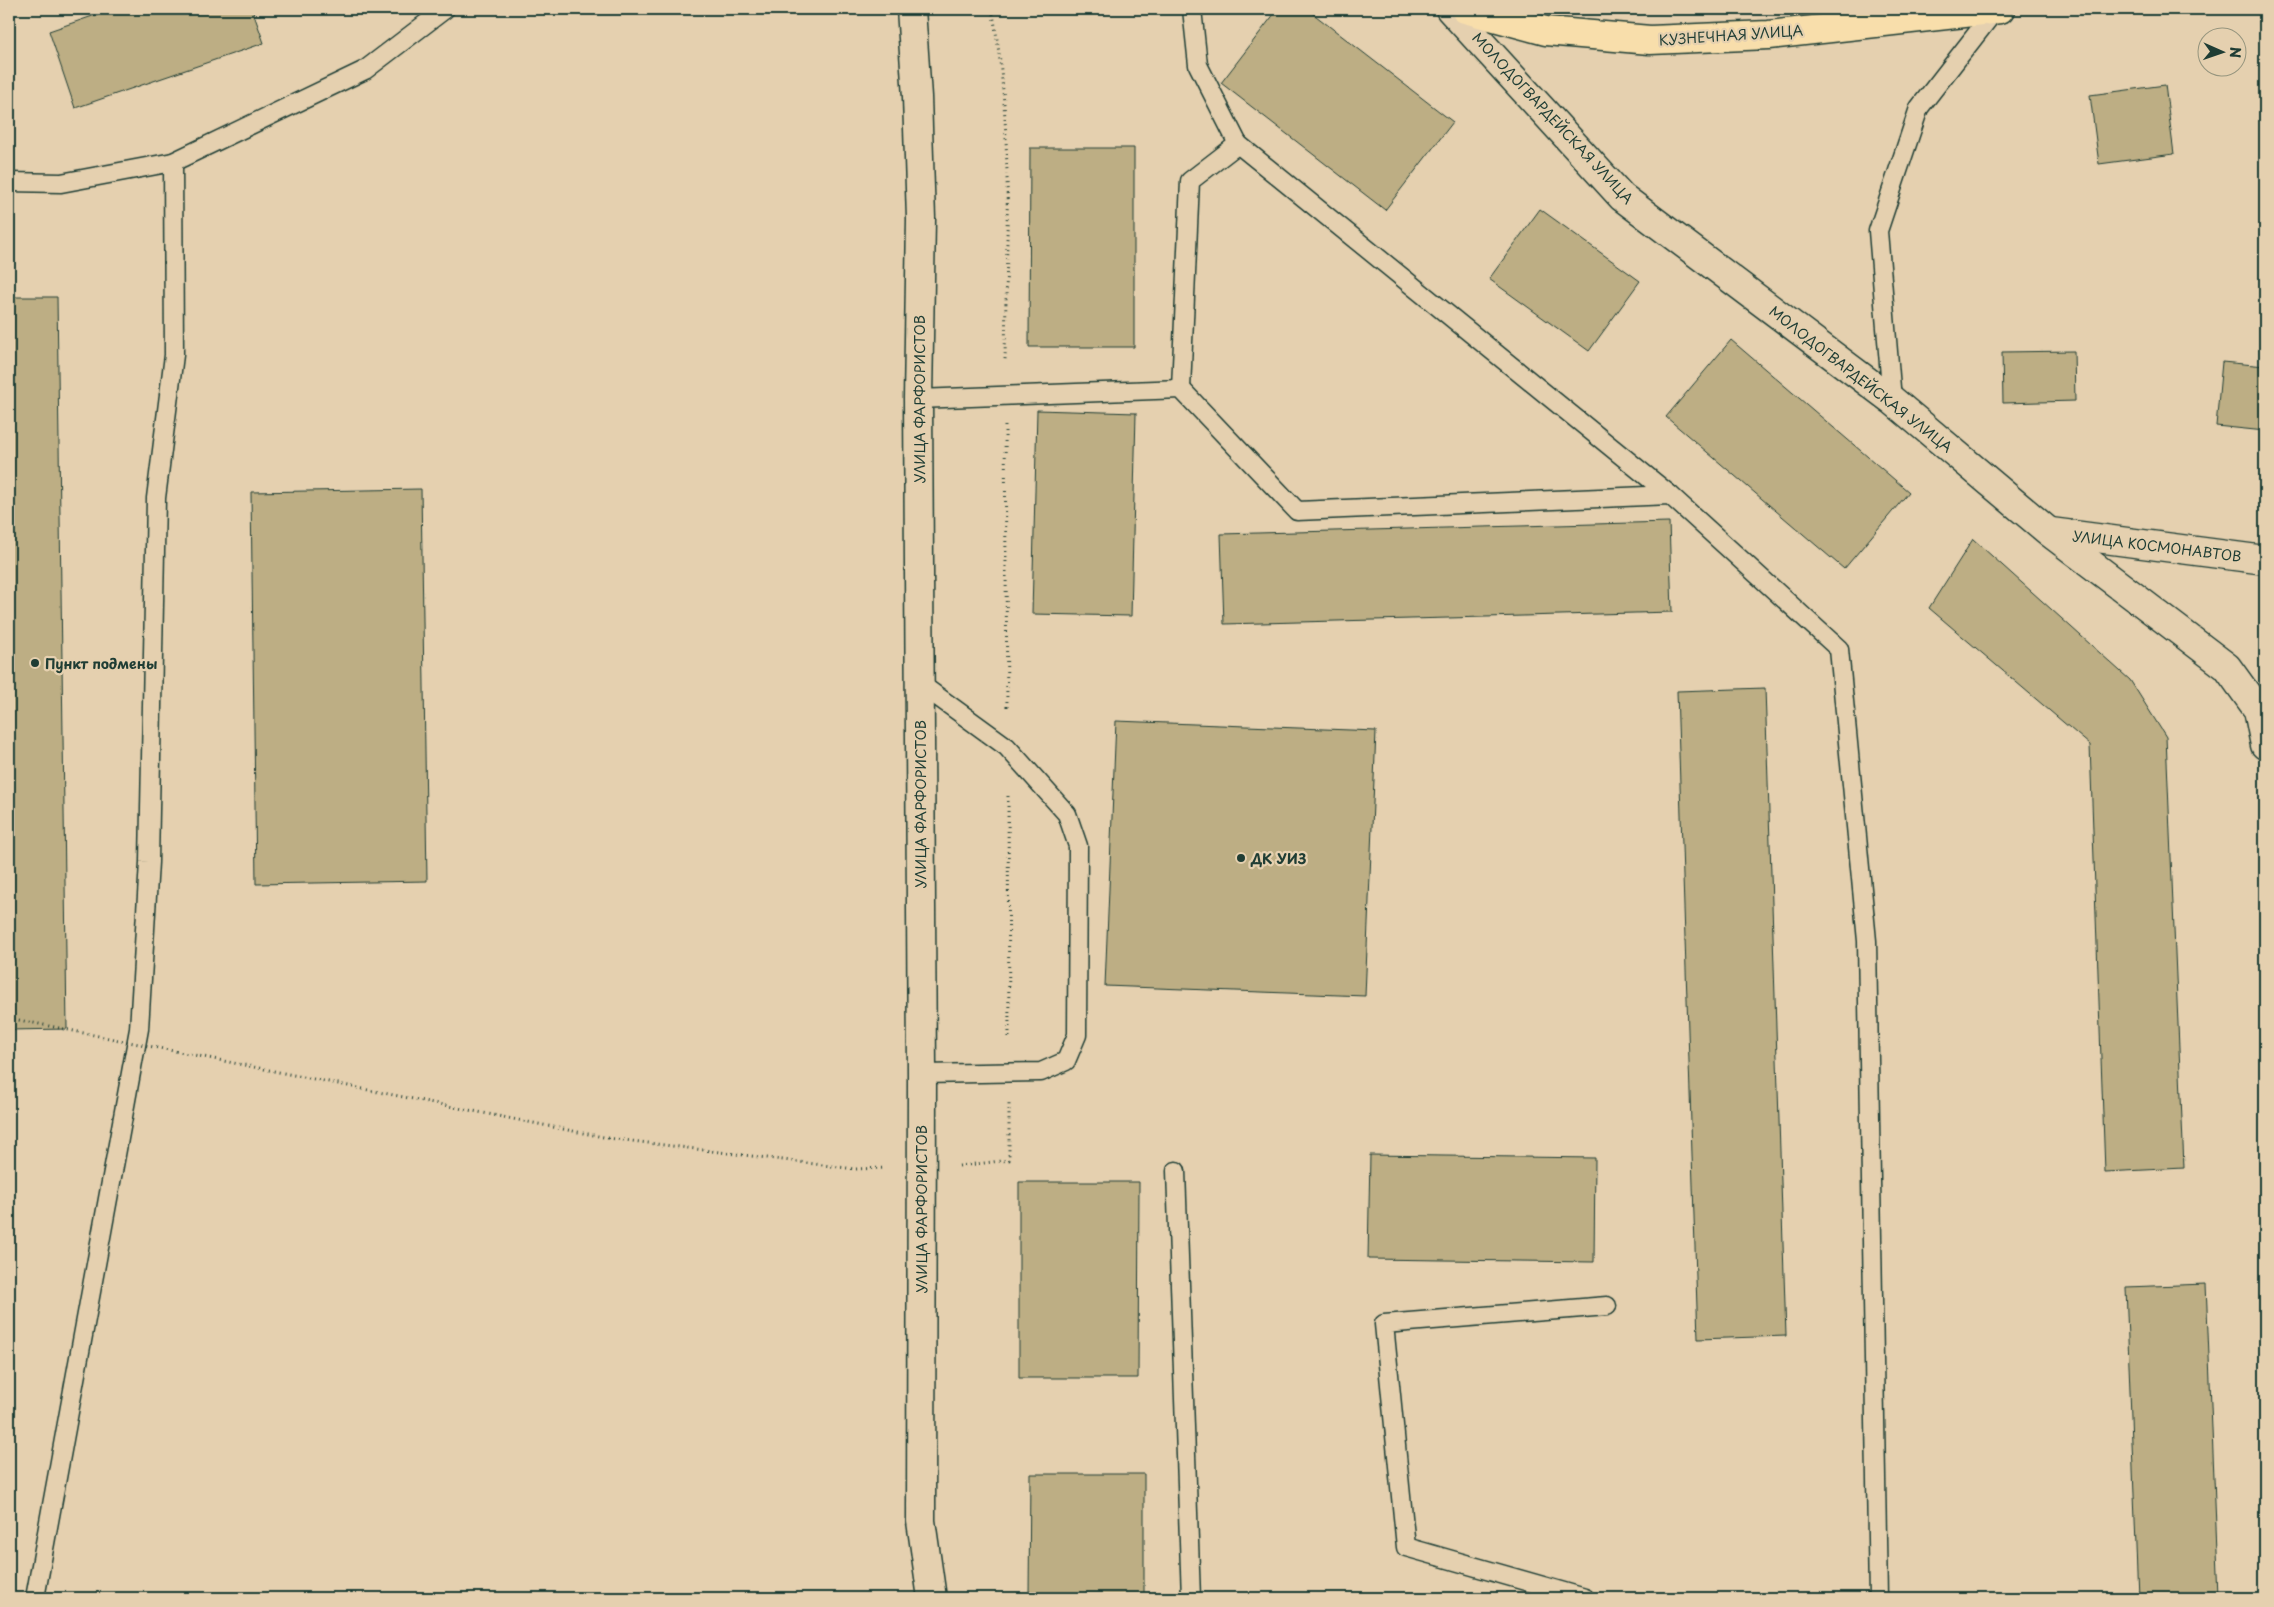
<svg xmlns="http://www.w3.org/2000/svg" width="2274" height="1607" viewBox="0 0 2274 1607" font-family="'Playpen Sans',sans-serif">
  <style>
    .building { fill: #bdae84; stroke: #1f3d34 }
    .lines { fill: none; stroke-linecap: round; stroke-linejoin: round }
    .service-casing { stroke: #1f3d34; stroke-width: 21 }
    .minor-casing { stroke: #1f3d34; stroke-width: 31 }
    .tertiary-casing { stroke: #1f3d34; stroke-width: 31 }
    .primary-casing { stroke: #1f3d34; stroke-width: 31 }
    .path { stroke: #1f3d34; stroke-width: 3; stroke-dasharray: 1 4; stroke-linecap: butt }
    .service { stroke: #e5d0af; stroke-width: 18 }
    .minor { stroke: #e5d0af; stroke-width: 28 }
    .tertiary { stroke: #e5d0af; stroke-width: 28 }
    .primary { stroke: #f8deab; stroke-width: 28 }
    .path-bridge { stroke: #1f3d34; stroke-width: 3; stroke-dasharray: 1 4; stroke-linecap: butt }
    .poi-dot { fill: #1f3d34; stroke: #e5d0af; stroke-width: 2 }
    .labels { text-anchor: middle; dominant-baseline: central; stroke-width: 4.5; stroke-linejoin: round; paint-order: stroke }
    .street-label { font-size: 14px; fill: #1f3d34; stroke: #e5d0af }
    .poi-label { font-size: 14px; font-weight: bold; fill: #1f3d34; stroke: #e5d0af; text-anchor: start }
  </style>
  <rect width="100%" height="100%" fill="#e5d0af"/>
  <filter id="ink" filterUnits="userSpaceOnUse"><feTurbulence type="fractalNoise" baseFrequency=".02" numOctaves="2"/><feDisplacementMap in="SourceGraphic" scale="10" xChannelSelector="R" yChannelSelector="G"/><feConvolveMatrix kernelMatrix="1 2 1 2 8 2 1 2 1" color-interpolation-filters="sRGB"/></filter>
  <g filter="url(#ink)">
    <g class="building">
      <path d="M113 9H252L264 43 75 108 49 31Z"/>
      <path d="M1278 9H1307L1453 122 1385 210 1221 83Z"/>
      <path d="M2165 85 2174 154 2099 164 2090 95Z"/>
      <path d="M1030 148H1134V347H1029Z"/>
      <path d="M1540 209 1640 281 1589 351 1489 279Z"/>
      <path d="M9 297H57L67 1029 9 1030Z"/>
      <path d="M1731 340 1909 492 1844 569 1666 417Z"/>
      <path d="M2074 351 2075 401 2003 403 2002 352Z"/>
      <path d="M2222 362 2265 366V431L2216 426Z"/>
      <path d="M1037 410 1136 413 1131 616 1032 614Z"/>
      <path d="M421 489 427 881 256 884 251 492Z"/>
      <path d="M1669 522 1672 612 1224 624 1221 534Z"/>
      <path d="M1973 539 2130 680 2166 737 2184 1168 2105 1172 2090 745 1929 608Z"/>
      <path d="M1765 688 1786 1336 1698 1339 1677 691Z"/>
      <path d="M1116 721 1376 731 1365 996 1105 986Z"/>
      <path d="M1370 1155 1595 1158 1594 1262 1368 1259Z"/>
      <path d="M1019 1182H1139L1138 1378H1019Z"/>
      <path d="M2206 1284 2219 1598H2138L2126 1287Z"/>
      <path d="M1030 1474H1144V1598H1029Z"/>
    </g>
    <g class="lines">
      <defs>
        <g id="service">
          <path d="M1192 9 1198 65 1238 144"/>
          <path d="M9 182 61 183 173 162 365 70 445 9"/>
          <path d="M1181 389 1190 181 1238 144 1670 495"/>
          <path d="M918 399 1181 389 1297 511 1670 495 1839 649 1867 941 1878 1598"/>
          <path d="M1892 400 1878 231 1919 108 1996 9"/>
          <path d="M919 683 1007 747 1067 814 1078 846 1077 1035 1066 1061 1041 1072 922 1074"/>
          <path d="M1176 1171 1191 1598"/>
          <path d="M35 1598 139 1029 149 862 156 498 174 355 173 162"/>
          <path d="M1585 1598 1406 1547 1384 1324 1607 1306"/>
        </g>
        <g id="minor">
          <path d="M1450 9 1622 197 1892 400 2049 532 2227 667 2258 710 2265 745"/>
          <path d="M2051 532 2265 560"/>
        </g>
        <path id="tertiary" d="M911 9 917 97 921 219 918 399 922 1074 921 1521 932 1598"/>
        <path id="primary" d="M1465 9 1546 31 1650 40 1769 35 2000 9"/>
      </defs>
      <use href="#service" class="service-casing"/>
      <use href="#minor" class="minor-casing"/>
      <use href="#tertiary" class="tertiary-casing"/>
      <use href="#primary" class="primary-casing"/>
      <g class="path">
        <path d="M992 9C1014 125 1006 245 1005 363"/>
        <path d="M1005 426 1007 708"/>
        <path d="M1008 796 1009 1040"/>
        <path d="M608 1138 855 1169 886 1168"/>
        <path d="M959 1166 1009 1160V1104"/>
      </g>
      <use href="#service" class="service"/>
      <use href="#minor" class="minor"/>
      <use href="#tertiary" class="tertiary"/>
      <use href="#primary" class="primary"/>
      <path class="path-bridge" d="M9 1018 608 1138"/>
    </g>
  </g>
  <g class="poi-dot">
    <circle cx="35" cy="663" r="5"/>
    <circle cx="1241" cy="858" r="5"/>
  </g>
  <g class="labels">
    <g class="street-label">
      <text transform="translate(1731 35) rotate(-4)">КУЗНЕЧНАЯ УЛИЦА</text>
      <text transform="translate(1553 118) rotate(47)">МОЛОДОГВАРДЕЙСКАЯ УЛИЦА</text>
      <text transform="translate(1861 379) rotate(38)">МОЛОДОГВАРДЕЙСКАЯ УЛИЦА</text>
      <text transform="translate(919 399) rotate(-90)">УЛИЦА ФАРФОРИСТОВ</text>
      <text transform="translate(2157 546) rotate(7)">УЛИЦА КОСМОНАВТОВ</text>
      <text transform="translate(920 804) rotate(-90)">УЛИЦА ФАРФОРИСТОВ</text>
      <text transform="translate(921 1209) rotate(-90)">УЛИЦА ФАРФОРИСТОВ</text>
    </g>
    <g class="poi-label">
      <text x="45" y="663">Пункт подмены</text>
      <text x="1251" y="858">ДК УИЗ</text>
    </g>
  </g>
  <rect width="2274" height="1607" fill="none" stroke="#e5d0af" stroke-width="30"/>
  <rect x="15" y="15" width="2244" height="1577" fill="none" stroke="#1f3d34" stroke-width="2" filter="url(#ink)"/>
  <g transform="translate(2222 52) rotate(92)"><circle r="24" fill="#e5d0af" stroke="#96957e"/>
  <path d="M0-4L9 19L0 12L-9 19Z" fill="#1f3d34"/>
  <text y="-8" font-size="14" font-weight="bold" text-anchor="middle" fill="#1f3d34">N</text>
  </g>
</svg>
